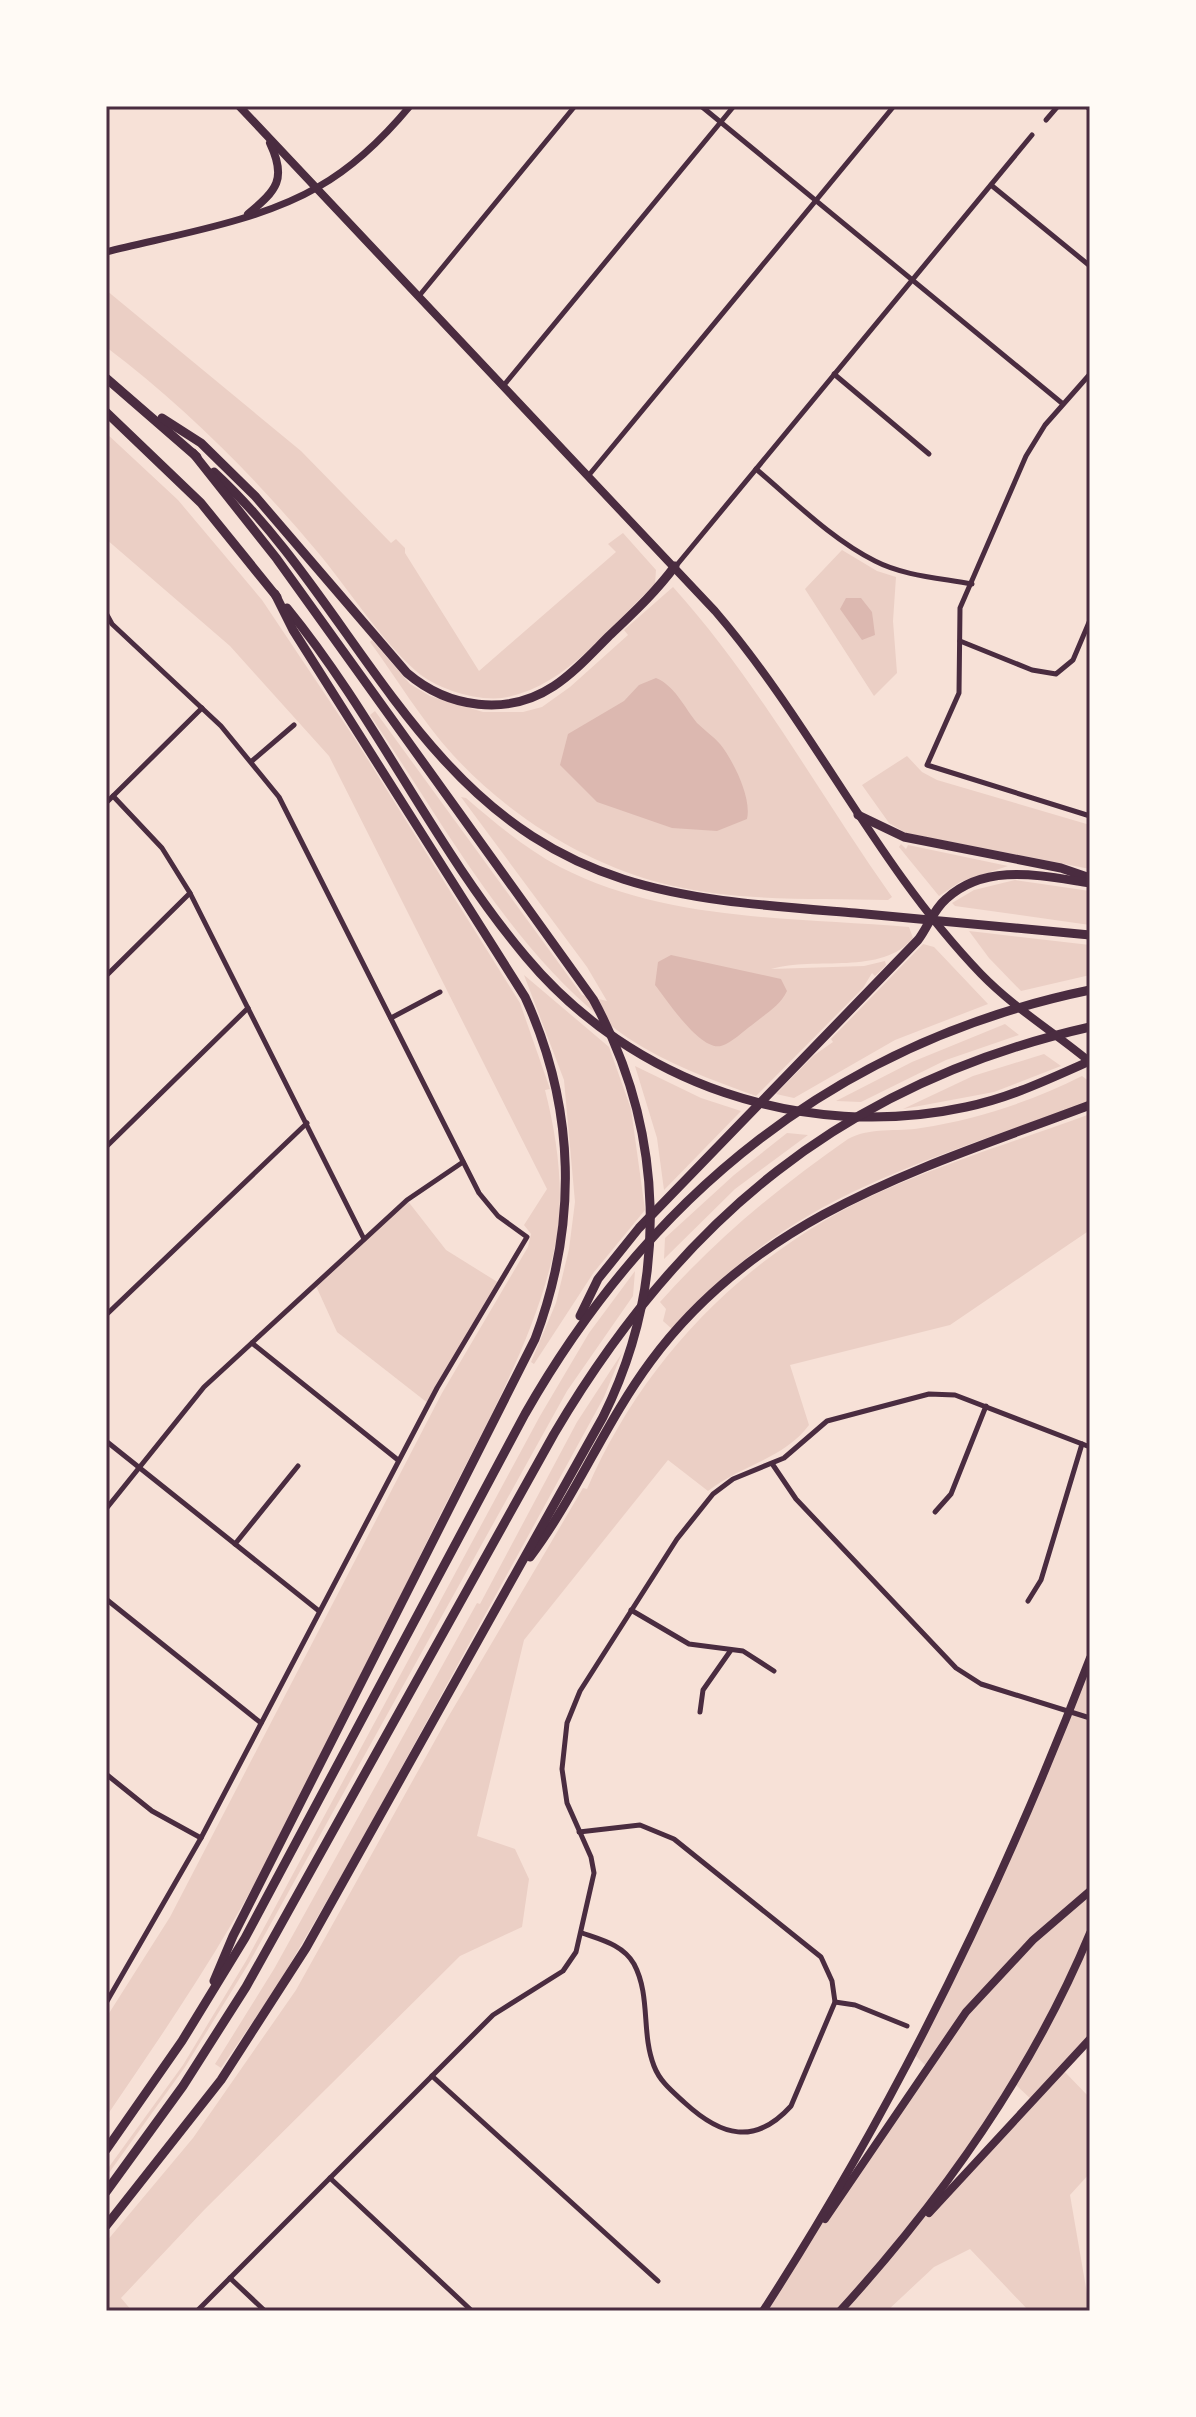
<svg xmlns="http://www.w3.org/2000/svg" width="1196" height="2417" viewBox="0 0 1196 2417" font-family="Commissioner,sans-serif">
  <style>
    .green { fill: #ebcfc5; fill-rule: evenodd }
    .water { fill: #dcb8b0 }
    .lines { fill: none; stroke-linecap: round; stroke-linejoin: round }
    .minor { stroke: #4a2c40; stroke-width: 5 }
    .secondary { stroke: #4a2c40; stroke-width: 7 }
    .primary { stroke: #4a2c40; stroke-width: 8 }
    .motorway { stroke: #4a2c40; stroke-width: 9 }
    .neatline { fill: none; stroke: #4a2c40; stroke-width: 3 }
  </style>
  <rect width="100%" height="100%" fill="#f7e1d7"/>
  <g class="green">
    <path d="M106 290 301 451 391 543 396 539 405 548V553L479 671 616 552 608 544 623 533 656 570 655 584C612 625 564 689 502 698 476 701 436 689 416 671 378 637 349 589 315 549 252 474 184 406 106 347Z"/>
    <path d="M106 433 178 500 262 600 355 739 520 1003 550 1089 545 1090C558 1141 566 1199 554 1251 532 1348 478 1438 434 1527 369 1660 306 1797 231 1925 192 1991 149 2054 106 2117V2018L170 1917 442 1393 528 1247 531 1234 524 1225 547 1189 329 756 230 646 106 539Z"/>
    <path d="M842 550 877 571 896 577 893 621 897 673 874 696 805 589Z"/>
    <path d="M673 587C758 681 819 794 892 897L888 900C816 898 739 902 669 885 587 865 510 817 453 755 422 721 397 679 370 642L372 640 410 684 430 696 483 712H523L542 707 570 687 628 635 624 630Z"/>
    <path d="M375 711 582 995 607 1001 587 967 461 797 466 798C495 823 526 849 560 867 667 922 793 917 909 927L913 938C882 976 815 956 771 969L864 966 885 961 886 965 875 976 872 973 863 988 756 1096C712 1080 667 1064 628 1038 516 961 445 825 370 715Z"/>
    <path d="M907 756 922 772 937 780 1090 825V869L906 833 889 823 862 785Z"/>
    <path d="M901 844 906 849 908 845 1008 866 960 882 939 896 899 847Z"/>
    <path d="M1015 880 1090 891V925L955 906 952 903 974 890Z"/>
    <path d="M969 931 1090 945V975L1021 991 989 958Z"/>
    <path d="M923 944 934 947 988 1004 895 1040 794 1098 776 1094 813 1056 833 1042 831 1039Z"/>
    <path d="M524 975 609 1047 631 1109 645 1210 594 1272 534 1364 531 1362 556 1303 569 1249 575 1202 564 1080Z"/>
    <path d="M1005 1024 1019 1035 946 1060 861 1102 836 1101 912 1062Z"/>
    <path d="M1044 1054 1061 1066 994 1092 903 1109 973 1076Z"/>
    <path d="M635 1066 701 1098 741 1111 664 1190 657 1138Z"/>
    <path d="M1082 1076 1090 1082V1101C987 1140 874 1171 782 1232 741 1259 706 1294 672 1329L663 1321 666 1309 660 1302C716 1239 779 1187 848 1139 870 1127 897 1132 921 1128 978 1119 1030 1102 1082 1076Z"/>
    <path d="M1090 1114V1230L950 1325 790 1365 809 1425C784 1459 741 1465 708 1491L668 1460 524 1640 477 1836 515 1849 529 1879 522 1927 460 1956 205 2209 121 2298 132 2311H106V2242L193 2138 296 1990 447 1719 583 1488 587 1489C635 1378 717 1284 824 1221 899 1176 1007 1145 1090 1114Z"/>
    <path d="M787 1133 808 1135 735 1189 664 1259 665 1238 734 1175Z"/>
    <path d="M407 1200 446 1250 499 1283 429 1404 337 1332 316 1286Z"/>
    <path d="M635 1271 633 1296 567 1391 249 1963 185 2067 106 2177V2171L183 2065 246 1961 540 1416 589 1333Z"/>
    <path d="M622 1353 604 1397 357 1849 276 1988 221 2068 215 2064 274 1969 477 1603 480 1604 577 1422Z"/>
    <path d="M1090 1658V2039L1062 2069 1090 2098V2173L1070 2195 1090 2311H1029L970 2249 934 2267 887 2311H763L926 2066 912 2052 957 1965ZM1014 2083 1033 2101 912 2230Z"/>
  </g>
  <g class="water">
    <path d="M846 598H861L872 612 875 635 862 640 840 609Z"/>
    <path d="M656 678C674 685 685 708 697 723 704 730 713 736 720 744 733 760 752 798 747 819L717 831 672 828 597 802 560 765 568 734 624 701 639 685Z"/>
    <path d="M671 955 781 979 787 991C780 1006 765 1014 752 1025 743 1031 732 1043 721 1046 700 1051 667 1000 655 985L658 962Z"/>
  </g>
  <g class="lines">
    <g class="minor">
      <path d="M701 106 1063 404"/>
      <path d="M1086 106 1090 109"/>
      <path d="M1046 120 1058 106"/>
      <path d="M991 185 1090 266"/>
      <path d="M419 296 575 106"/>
      <path d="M834 374 929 454"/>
      <path d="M1090 374 1045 425 1026 456 960 608 959 693 927 765 1090 816"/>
      <path d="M504 385 734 106"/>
      <path d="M756 469C793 500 831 539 875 561 904 576 940 578 972 584"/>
      <path d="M589 475 894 106"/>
      <path d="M676 566 1032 135"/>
      <path d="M106 613 112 624 221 726 279 797 479 1193 498 1216 527 1237 437 1388 201 1838 106 2003"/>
      <path d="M960 641 1032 670 1056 674 1073 660 1090 620"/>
      <path d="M252 761 294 725"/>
      <path d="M113 796 162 848 190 893 364 1239"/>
      <path d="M106 803 202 708"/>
      <path d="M106 976 190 893"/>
      <path d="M391 1018 440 992"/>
      <path d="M106 1147 248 1008"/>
      <path d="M106 1315 307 1123"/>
      <path d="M252 1343 398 1460"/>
      <path d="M106 1441 319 1611"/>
      <path d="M773 1465 796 1499 956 1668 981 1684 1090 1718"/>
      <path d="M106 1509 204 1387 407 1200 463 1162"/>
      <path d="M935 1512 951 1494 986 1406"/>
      <path d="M235 1544 298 1466"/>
      <path d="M106 1599 261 1723"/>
      <path d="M1028 1601 1041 1580 1082 1444"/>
      <path d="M631 1610 689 1644 743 1651 774 1671"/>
      <path d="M700 1712 703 1690 731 1650"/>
      <path d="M106 1774 152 1811 201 1838"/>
      <path d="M579 1832 640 1825 674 1839 821 1957 832 1981 835 2002 791 2106C755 2146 721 2136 685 2103 673 2092 660 2082 654 2066 641 2033 651 1996 634 1964 623 1945 602 1940 582 1933"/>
      <path d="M835 2002 855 2005 907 2026"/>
      <path d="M432 2076 658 2281"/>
      <path d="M330 2178 472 2311"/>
      <path d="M230 2278 265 2311"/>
      <path d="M197 2311 493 2015 563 1971 576 1952 594 1873 591 1857 567 1803 562 1769 567 1723 580 1691 677 1539 713 1494 733 1479 784 1458 827 1421 929 1394 955 1395 1090 1447"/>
    </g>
    <path class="secondary" d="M106 252C173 235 258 222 318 187 352 168 385 136 410 106"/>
    <g class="primary">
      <path d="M239 106 715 611C813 725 876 865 981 974 1014 1008 1054 1032 1090 1062"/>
      <path d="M248 214C277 190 287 179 270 143"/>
      <path d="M929 2213 1090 2039"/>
      <path d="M825 2219 966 2012 1033 1940 1090 1891"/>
      <path d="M763 2311C895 2107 1003 1885 1090 1658"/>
      <path d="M840 2311C942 2199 1031 2075 1090 1933"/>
    </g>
    <g class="motorway">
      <path d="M106 378 197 457"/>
      <path d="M106 412 201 503 277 597"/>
      <path d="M162 418 201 443 255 496 407 673C448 708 507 717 554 686 574 673 591 654 608 637 632 614 655 593 675 566"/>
      <path d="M214 472C305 556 361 669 444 760 567 895 686 899 855 913 934 920 1012 928 1090 935"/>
      <path d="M287 608C376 717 435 849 526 957 632 1084 804 1142 966 1107 1010 1098 1049 1079 1090 1061"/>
      <path d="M858 815 904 837 1061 868 1090 878"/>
      <path d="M580 1316 598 1279 639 1228 918 940C928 927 933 910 946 899 986 862 1042 876 1090 883"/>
      <path d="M530 1557C576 1496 605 1423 651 1361 760 1213 926 1167 1090 1105"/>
      <path d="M214 1981 233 1936 535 1339C578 1225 576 1108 525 997L293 630 275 594"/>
      <path d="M106 2150 182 2041 245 1938 525 1414C651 1193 838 1042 1090 990"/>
      <path d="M106 2192 183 2086 246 1987 554 1434C680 1220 845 1082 1090 1027"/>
      <path d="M106 2226 221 2080 306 1948 603 1417C670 1282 665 1131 593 999L277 559 193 453"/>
    </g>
  </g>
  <rect width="1196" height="2417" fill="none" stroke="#fffaf5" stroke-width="216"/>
  <rect x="108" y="108" width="980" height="2201" class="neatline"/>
</svg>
